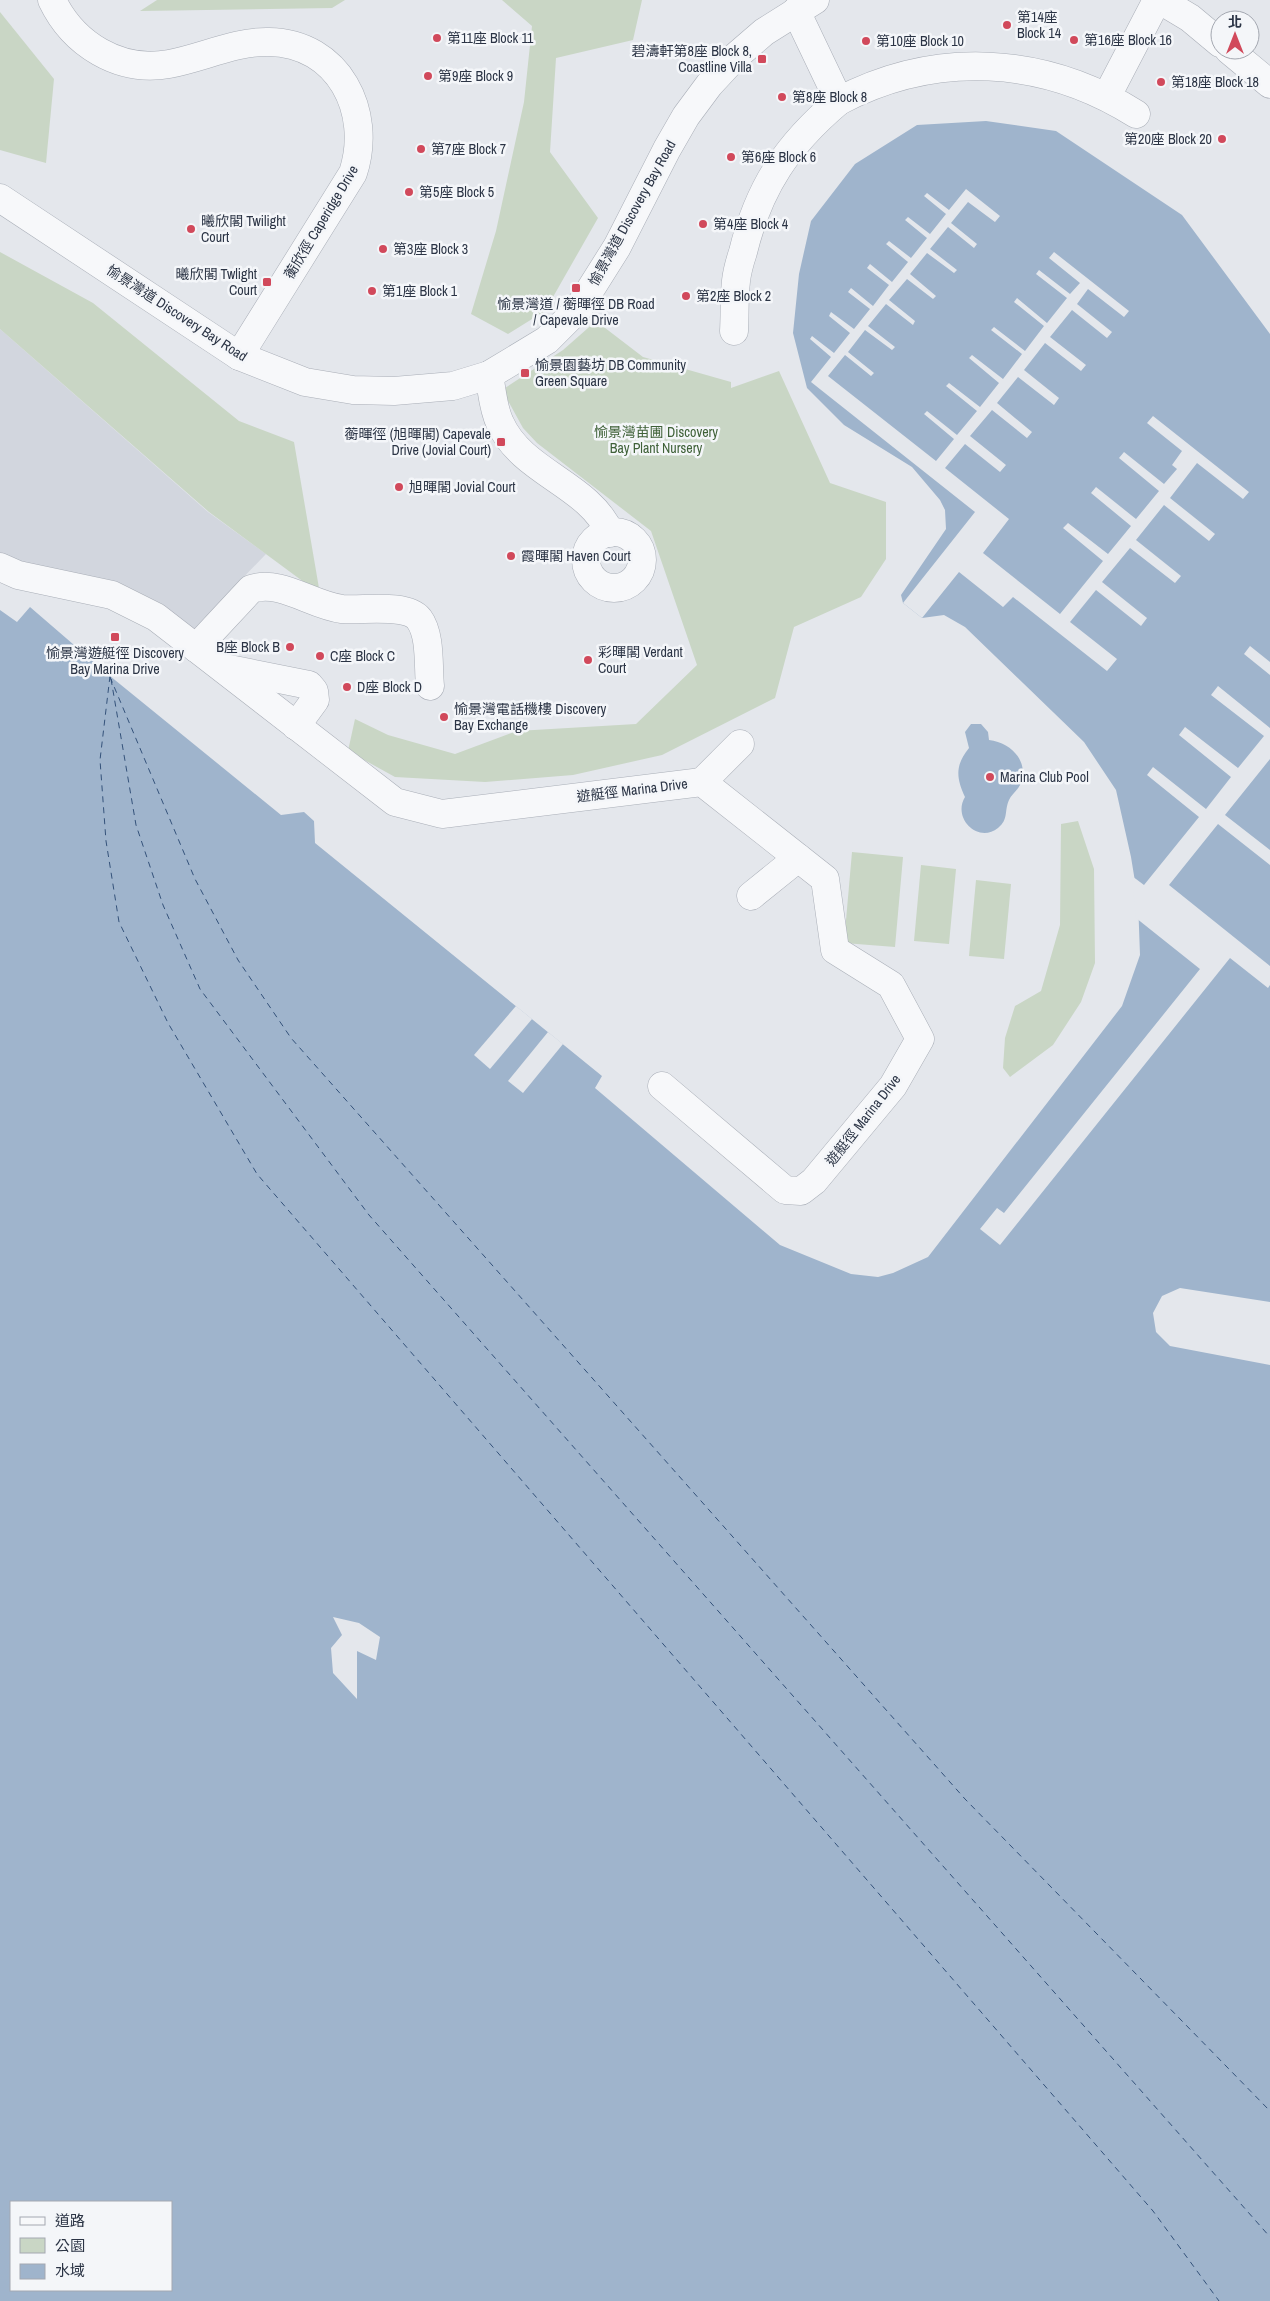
<svg xmlns="http://www.w3.org/2000/svg" width="1270" height="2301" viewBox="0 0 1270 2301" font-family="'Archivo Narrow','Noto Sans TC',sans-serif">
  <style>
    .built { fill: #d2d6de }
    .green { fill: #c9d6c5 }
    .water { fill: #9fb4cc; fill-rule: evenodd }
    .pier { fill: #e4e7ec }
    .lines { fill: none; stroke-linecap: round; stroke-linejoin: round }
    .ferry { stroke: #34527a; stroke-width: 1; stroke-dasharray: 6 5; stroke-linecap: butt }
    .minor-casing { stroke: #a9aeb7; stroke-width: 29 }
    .minor { stroke: #f7f8fa; stroke-width: 28 }
    .poi-dot { fill: #d1495b; stroke: #f4f6f9; stroke-width: 2 }
    .labels { text-anchor: middle; dominant-baseline: central; stroke-width: 5; stroke-linejoin: round; paint-order: stroke }
    .poi-label { font-size: 14px; fill: #2b3445; stroke: #f4f6f9; text-anchor: start }
    .street-label { font-size: 14px; fill: #2b3445; stroke: #f4f6f9 }
    .park-label { font-size: 14px; fill: #3f6138; stroke: #f4f6f9 }
  </style>
  <rect width="100%" height="100%" fill="#e4e7ec"/>
  <path class="built" d="M0 329 208 512 266 554 184 639 156 617 0 566Z"/>
  <g class="green">
    <path d="M157 0H345L332 8 140 11Z"/>
    <path d="M502 0H642L633 40 556 58 550 152 598 218 545 311 508 334 471 314 496 231 524 102 532 26Z"/>
    <path d="M0 12 54 79 46 163 0 150Z"/>
    <path d="M0 252 93 303 239 421 294 442 320 594 209 512 0 329Z"/>
    <path d="M596 321 643 357 731 382V388L779 371 830 483 886 502V559L861 597 794 627 775 698 662 755 573 775 485 782 395 777 348 751 355 719 388 735 455 754 517 731 636 724 697 665 651 531 537 443 523 428 502 390 563 350Z"/>
    <path d="M1078 821 1094 869 1095 963 1081 1002 1053 1045 1010 1077 1003 1068 1005 1038 1015 1006 1041 991 1060 925 1061 824Z"/>
    <path d="M852 852 903 857 895 947 844 943Z"/>
    <path d="M921 865 956 869 949 944 914 941Z"/>
    <path d="M976 880 1011 884 1004 959 969 956Z"/>
  </g>
  <g class="water">
    <path d="M986 121 1056 131 1182 215 1270 334V1302L1180 1288 1162 1296 1153 1313 1156 1332 1170 1346 1270 1365V2301H0V610L17 622 30 607 110 676 281 815 304 812 314 821 315 843 602 1076 595 1088 780 1245 851 1274 878 1277 893 1273 928 1257 1122 1006 1140 955 1138 900 1131 857 1116 790 1084 742 965 627 944 615 922 618 903 603 901 595 946 529 945 510 940 500 912 467 844 425 807 388 793 333 799 274 811 221 855 164 917 125ZM333 1617 359 1623 380 1637 376 1660 357 1651V1699L333 1673 331 1648 342 1635ZM11 2202H171V2290H11Z"/>
    <path d="M971 724H981L988 732 989 740C1012 743 1030 762 1020 785 1017 791 1011 795 1009 800 1004 811 1009 819 998 828 978 844 952 818 965 797 956 778 955 765 969 748L965 732Z"/>
  </g>
  <g class="pier">
    <path d="M966 189 1000 216 995 222 968 202 951 223 977 244 974 248 948 227 930 249 957 270 954 273 927 253 910 274 936 296 933 299 907 279 889 300 915 321 913 325 886 304 868 326 895 347 892 350 865 330 848 352 874 373 871 376 845 355 828 376 936 461 954 439 924 414 927 411 957 435 977 411 946 386 949 383 980 407 999 383 969 358 972 355 1003 379 1022 354 991 330 994 327 1025 351 1044 326 1014 302 1017 298 1047 323 1067 298 1036 274 1039 270 1070 294 1080 283 1049 258 1054 252 1129 311 1124 317 1088 289 1077 304 1112 332 1107 338 1072 310 1050 337 1086 365 1081 371 1045 343 1024 370 1059 398 1054 405 1018 377 997 403 1032 432 1027 438 992 410 970 436 1006 465 1000 472 965 444 945 468 1009 519 983 553 1060 614 1103 561 1063 528 1068 523 1108 554 1131 526 1091 493 1096 487 1136 519 1159 491 1119 458 1124 452 1164 484 1177 469 1172 465 1182 451 1147 423 1153 416 1249 492 1243 499 1197 463 1170 498 1215 534 1209 541 1164 505 1136 540 1181 576 1175 583 1130 548 1102 582 1147 618 1141 626 1096 590 1070 622 1117 659 1107 671 1013 597 1003 607 959 572 922 618 903 603 975 512 811 382 831 357 810 339 812 336 834 353 850 333 829 316 831 312 854 329 870 309 848 292 851 288 873 306 889 285 867 268 870 264 892 282 908 262 886 244 889 241 911 258 927 238 905 220 908 217 930 234 946 214 924 196 927 193 949 210Z"/>
    <path d="M1250 646 1270 662V675L1244 654Z"/>
    <path d="M1218 686 1270 728V759L1225 815 1270 850V865L1218 824 1169 885 1270 966V985L1268 988 1230 958 1000 1245 980 1229 997 1208 1004 1213 1200 969 1136 918 1132 876 1144 885 1199 817 1147 775 1153 767 1206 809 1231 777 1179 735 1185 727 1238 768 1264 736 1211 695Z"/>
    <path d="M516 1006 532 1019 490 1069 474 1055Z"/>
    <path d="M548 1032 563 1044 523 1093 508 1081Z"/>
  </g>
  <g class="lines">
    <g class="ferry">
      <path d="M110 676 100 760 106 841 119 922 168 1023 257 1174 1153 2211 1219 2301"/>
      <path d="M110 677 195 879 238 960 291 1038 965 1799 1270 2111"/>
      <path d="M111 679 136 825 163 905 200 989 369 1215 1270 2237"/>
    </g>
    <defs>
      <g id="minor">
        <path d="M52 0C73 44 119 73 169 64 202 58 236 41 269 42 339 43 373 112 353 173L239 356"/>
        <path d="M1160 0 1190 18 1220 43"/>
        <path d="M796 11 839 101C936 50 1044 56 1136 114"/>
        <path d="M1229 50 1270 84"/>
        <path d="M1107 96 1157 0"/>
        <path d="M0 198 239 356 305 382 353 390 394 391 453 386 489 375 547 340 578 309 617 247 667 149 686 116 709 85 735 57 764 32 815 0"/>
        <path d="M734 331C735 315 734 298 736 281 737 272 740 261 743 252 759 186 788 144 839 101"/>
        <path d="M489 375C492 390 493 409 500 423 522 473 589 484 610 533"/>
        <circle cx="614" cy="560" r="28"/>
        <path d="M0 567 18 575 112 595 156 617 395 802 442 814 702 782 825 879 835 950 891 985 920 1039 893 1086 814 1181 801 1191 785 1190 662 1086"/>
        <path d="M196 648 251 589C281 579 311 605 342 609 362 611 406 603 419 619 431 635 428 666 430 686"/>
        <path d="M224 668 309 685 314 691 315 700 296 726"/>
        <path d="M702 782 740 744"/>
        <path d="M751 896 798 858"/>
      </g>
    </defs>
    <use href="#minor" class="minor-casing"/>
    <use href="#minor" class="minor"/>
  </g>
  <g class="poi-dot">
    <circle cx="1007" cy="25" r="5"/>
    <circle cx="437" cy="38" r="5"/>
    <circle cx="1074" cy="40" r="5"/>
    <circle cx="866" cy="41" r="5"/>
    <rect x="757" y="54" width="10" height="10" rx="2.5"/>
    <circle cx="428" cy="76" r="5"/>
    <circle cx="1161" cy="82" r="5"/>
    <circle cx="782" cy="97" r="5"/>
    <circle cx="1222" cy="139" r="5"/>
    <circle cx="421" cy="149" r="5"/>
    <circle cx="731" cy="157" r="5"/>
    <circle cx="409" cy="192" r="5"/>
    <circle cx="703" cy="224" r="5"/>
    <circle cx="191" cy="229" r="5"/>
    <circle cx="383" cy="249" r="5"/>
    <rect x="262" y="277" width="10" height="10" rx="2.5"/>
    <rect x="571" y="283" width="10" height="10" rx="2.5"/>
    <circle cx="372" cy="291" r="5"/>
    <circle cx="686" cy="296" r="5"/>
    <rect x="520" y="368" width="10" height="10" rx="2.5"/>
    <rect x="496" y="437" width="10" height="10" rx="2.5"/>
    <circle cx="399" cy="487" r="5"/>
    <circle cx="511" cy="556" r="5"/>
    <rect x="110" y="632" width="10" height="10" rx="2.5"/>
    <circle cx="290" cy="647" r="5"/>
    <circle cx="320" cy="656" r="5"/>
    <circle cx="588" cy="660" r="5"/>
    <circle cx="347" cy="687" r="5"/>
    <circle cx="444" cy="717" r="5"/>
    <circle cx="990" cy="777" r="5"/>
  </g>
  <g class="labels">
    <g class="poi-label">
      <text x="1017" y="17">第14座<tspan x="1017" dy="16">Block 14</tspan></text>
      <text x="447" y="38">第11座 Block 11</text>
      <text x="1084" y="40">第16座 Block 16</text>
      <text x="876" y="41">第10座 Block 10</text>
      <text x="752" y="51" text-anchor="end">碧濤軒第8座 Block 8,<tspan x="752" dy="16">Coastline Villa</tspan></text>
      <text x="438" y="76">第9座 Block 9</text>
      <text x="1171" y="82">第18座 Block 18</text>
      <text x="792" y="97">第8座 Block 8</text>
      <text x="1212" y="139" text-anchor="end">第20座 Block 20</text>
      <text x="431" y="149">第7座 Block 7</text>
      <text x="741" y="157">第6座 Block 6</text>
      <text x="419" y="192">第5座 Block 5</text>
      <text x="201" y="221">曦欣閣 Twilight<tspan x="201" dy="16">Court</tspan></text>
      <text x="713" y="224">第4座 Block 4</text>
      <text x="393" y="249">第3座 Block 3</text>
      <text x="257" y="274" text-anchor="end">曦欣閣 Twlight<tspan x="257" dy="16">Court</tspan></text>
      <text x="382" y="291">第1座 Block 1</text>
      <text x="696" y="296">第2座 Block 2</text>
      <text x="576" y="304" text-anchor="middle">愉景灣道 / 蘅暉徑 DB Road<tspan x="576" dy="16">/ Capevale Drive</tspan></text>
      <text x="535" y="365">愉景園藝坊 DB Community<tspan x="535" dy="16">Green Square</tspan></text>
      <text x="491" y="434" text-anchor="end">蘅暉徑 (旭暉閣) Capevale<tspan x="491" dy="16">Drive (Jovial Court)</tspan></text>
      <text x="409" y="487">旭暉閣 Jovial Court</text>
      <text x="521" y="556">霞暉閣 Haven Court</text>
      <text x="280" y="647" text-anchor="end">B座 Block B</text>
      <text x="598" y="652">彩暉閣 Verdant<tspan x="598" dy="16">Court</tspan></text>
      <text x="115" y="653" text-anchor="middle">愉景灣遊艇徑 Discovery<tspan x="115" dy="16">Bay Marina Drive</tspan></text>
      <text x="330" y="656">C座 Block C</text>
      <text x="357" y="687">D座 Block D</text>
      <text x="454" y="709">愉景灣電話機樓 Discovery<tspan x="454" dy="16">Bay Exchange</tspan></text>
      <text x="1000" y="777">Marina Club Pool</text>
    </g>
    <g class="street-label">
      <text transform="translate(632 213) rotate(-61)">愉景灣道 Discovery Bay Road</text>
      <text transform="translate(321 222) rotate(-59)">蘅欣徑 Caperidge Drive</text>
      <text transform="translate(177 313) rotate(33)">愉景灣道 Discovery Bay Road</text>
      <text transform="translate(632 790) rotate(-7)">遊艇徑 Marina Drive</text>
      <text transform="translate(863 1120) rotate(-52)">遊艇徑 Marina Drive</text>
    </g>
    <g class="park-label">
      <text x="656" y="432">愉景灣苗圃 Discovery<tspan x="656" dy="16">Bay Plant Nursery</tspan></text>
    </g>
  </g>
  <rect x="10" y="2201" width="162" height="90" fill="#f4f6f9" stroke="#a4a8b1"/>
  <rect x="20" y="2217" width="25" height="8" fill="#f7f8fa" stroke="#a4a8b1"/>
  <text x="55" y="2226" font-size="15" fill="#2b3445">道路</text>
  <rect x="20" y="2238" width="25" height="15" fill="#c9d6c5" stroke="#a4a8b1"/>
  <text x="55" y="2251" font-size="15" fill="#2b3445">公園</text>
  <rect x="20" y="2264" width="25" height="15" fill="#9fb4cc" stroke="#a4a8b1"/>
  <text x="55" y="2276" font-size="15" fill="#2b3445">水域</text>
  <g transform="translate(1235 35)"><circle r="24" fill="#f4f6f9" stroke="#a4a8b1"/>
  <path d="M0-4L9 19L0 12L-9 19Z" fill="#d1495b"/>
  <text y="-8" font-size="14" font-weight="bold" text-anchor="middle" fill="#2b3445">北</text>
  </g>
</svg>
